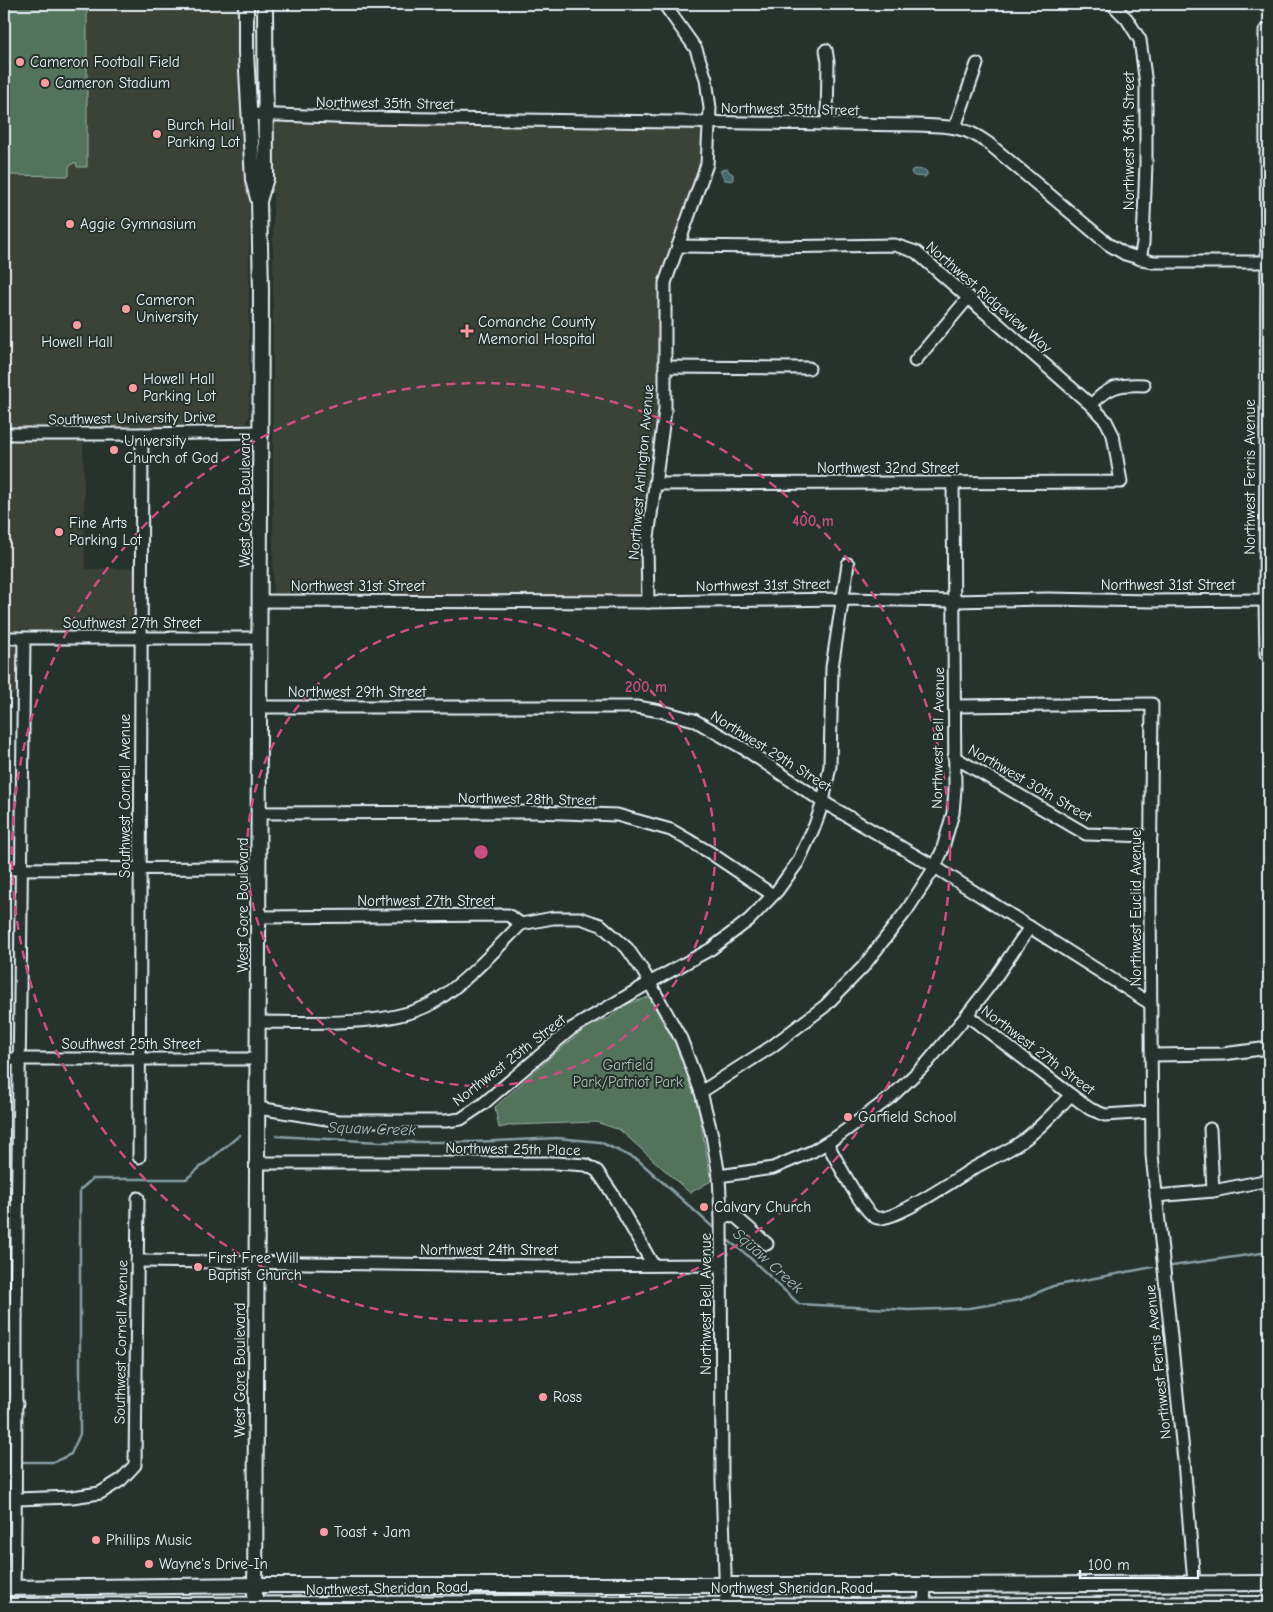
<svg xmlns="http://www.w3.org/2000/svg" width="1273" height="1612" viewBox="0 0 1273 1612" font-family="'Comic Neue',sans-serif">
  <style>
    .built { fill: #3b4339 }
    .green { fill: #52735d; stroke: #9db2aa }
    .water { fill: #46696c; stroke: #879fa4 }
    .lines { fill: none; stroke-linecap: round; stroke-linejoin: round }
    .stream { stroke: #879fa4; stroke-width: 2.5 }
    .minor-casing { stroke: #e8f1f8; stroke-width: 15 }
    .major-casing { stroke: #e8f1f8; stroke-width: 18 }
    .minor { stroke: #26332d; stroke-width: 11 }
    .major { stroke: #26332d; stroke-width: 14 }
    .ring { fill: none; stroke: #cc4e82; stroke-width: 2.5; stroke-dasharray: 9 6 }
    .poi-dot { fill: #ff9aa2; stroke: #26332d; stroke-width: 2 }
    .labels { text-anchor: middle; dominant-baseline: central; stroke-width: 4; stroke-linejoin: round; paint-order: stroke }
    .poi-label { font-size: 15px; fill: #e8f1f8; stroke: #26332d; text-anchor: start }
    .street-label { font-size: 15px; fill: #e8f1f8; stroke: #26332d }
    .park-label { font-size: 15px; fill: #acbfba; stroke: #26332d }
    .water-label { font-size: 16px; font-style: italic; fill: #a7bbc0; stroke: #26332d }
    .centre { fill: #cc4e82; stroke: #26332d; stroke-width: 2.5 }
    .ring-label { font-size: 15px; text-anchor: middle; font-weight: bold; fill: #cc4e82; stroke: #26332d; stroke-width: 4; stroke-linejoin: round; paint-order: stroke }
  </style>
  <rect width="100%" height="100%" fill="#26332d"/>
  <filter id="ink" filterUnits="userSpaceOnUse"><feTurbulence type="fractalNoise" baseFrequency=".02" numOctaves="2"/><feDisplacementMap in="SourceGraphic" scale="10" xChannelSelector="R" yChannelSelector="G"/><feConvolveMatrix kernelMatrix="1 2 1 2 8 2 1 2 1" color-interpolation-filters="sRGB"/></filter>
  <g filter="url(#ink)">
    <g class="built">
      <path d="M4 4H237L249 202V417L246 423 239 426 83 427 85 569 136 568V630L131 633 19 629 18 695H4Z"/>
      <path d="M273 122 704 125 702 160 661 275V388L659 416 641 543 642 596 273 593Z"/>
    </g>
    <g class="green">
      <path d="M4 4H87V167H77L76 162 69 166V176L4 175Z"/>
      <path d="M649 997 684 1059 696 1095 711 1181 690 1193 620 1130 596 1122 513 1125 499 1128 495 1107 553 1055 586 1028 609 1018 627 1004Z"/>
    </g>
    <g class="water">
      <path d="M727 168 729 172 733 174V181L725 180 720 171Z"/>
      <path d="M915 169 925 170 927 172V175L925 177 914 176 911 173 912 170Z"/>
    </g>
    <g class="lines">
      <g class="stream">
        <path d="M276 1136 380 1142H474L557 1138 600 1142 638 1160 717 1231"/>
        <path d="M725 1238 747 1255 799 1304 909 1310 969 1308 1020 1300 1053 1286 1153 1267"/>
        <path d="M1172 1266 1269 1252"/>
        <path d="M4 1462H12"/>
        <path d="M20 1462H54L71 1454 80 1434V1190L92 1179H186L240 1135"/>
      </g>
      <defs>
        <g id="minor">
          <path d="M1112 4 1127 19 1140 40 1146 84V163L1143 243 1140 259"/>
          <path d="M1269 29 1265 31 1267 262 1265 600 1266 654 1269 653"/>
          <path d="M826 50 828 62 827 124"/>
          <path d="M250 114 361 118 916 125C945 126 963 125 988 143L1108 244 1125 254 1153 262H1269"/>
          <path d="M955 127 977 64"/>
          <path d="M915 361 969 297"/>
          <path d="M665 367 809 368"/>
          <path d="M1091 405C1109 386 1119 384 1144 385"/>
          <path d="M4 434H142L261 432"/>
          <path d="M655 484 1121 482 1113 435 1106 421 1091 405 916 252 895 245 769 247 678 246"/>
          <path d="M261 601 648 602 843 599 954 601 1048 599 1152 601 1265 600"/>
          <path d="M648 602 647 545 665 410V283L707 164 710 108 706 79 696 49 664 4"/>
          <path d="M4 638H260"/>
          <path d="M955 706 1152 704 1150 903 1152 1155 1184 1461 1194 1583"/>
          <path d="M260 707H637L660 711 694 720 743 748 823 802 935 867 1151 1004"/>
          <path d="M954 757 1086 834 1151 836"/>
          <path d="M260 813 536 812 617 815 671 830 709 852 773 895"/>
          <path d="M4 869 259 868"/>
          <path d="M259 917 508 915 521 924 553 918H580L601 925 627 948 643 971 681 1039 701 1092 712 1135 719 1176 721 1216 722 1482 726 1604"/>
          <path d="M967 1015 1071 1095 1090 1109 1105 1115 1151 1112"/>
          <path d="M259 1022C308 1022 394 1028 436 1001 468 980 494 951 521 924"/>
          <path d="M1151 1055 1223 1054 1269 1048"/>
          <path d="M4 1059H258"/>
          <path d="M701 1092 771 1047 825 1006 863 967 907 910 935 867 942 851 953 813 955 789 953 483"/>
          <path d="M258 1108 339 1121H446L461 1119 483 1104 571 1029 649 983 711 949 749 920 777 891 798 862 815 825 823 802 830 766 832 667 848 564"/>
          <path d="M1210 1129 1213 1191"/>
          <path d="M827 1143C835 1157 864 1215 877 1218 894 1222 957 1178 974 1168 988 1160 1004 1153 1018 1144 1038 1131 1054 1112 1071 1095"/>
          <path d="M139 1157 142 434"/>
          <path d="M258 1163H556L586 1165 597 1171 612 1193 653 1265"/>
          <path d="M719 1176 773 1168 813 1151 838 1136 891 1097 927 1063 967 1015 991 984 1030 927"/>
          <path d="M1156 1196 1213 1191 1269 1180"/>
          <path d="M721 1216 736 1217 767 1244"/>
          <path d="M137 1261 543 1266 721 1265"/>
          <path d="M4 1316H16"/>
          <path d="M4 1404H17"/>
          <path d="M16 1499 72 1497 100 1493 121 1480 135 1465 138 1198"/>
          <path d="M14 1588C16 1497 16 1406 16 1316 18 1090 23 864 24 638"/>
          <path d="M924 1608 925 1585"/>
        </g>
        <g id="major">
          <path d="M246 4V52L253 180 259 202 261 289 255 1608"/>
          <path d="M259 201 266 178 265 4"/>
          <path d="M4 1588 256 1585H925L1269 1583"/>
          <path d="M4 1606 523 1603 836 1606 1269 1604"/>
        </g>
      </defs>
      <use href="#minor" class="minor-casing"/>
      <use href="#major" class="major-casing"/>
      <use href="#minor" class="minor"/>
      <use href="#major" class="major"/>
    </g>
  </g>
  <g class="ring">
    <circle cx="481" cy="852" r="234"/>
    <circle cx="481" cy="852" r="469"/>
  </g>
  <g class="poi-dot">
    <circle cx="20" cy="62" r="5"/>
    <circle cx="45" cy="83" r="5"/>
    <circle cx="157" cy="134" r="5"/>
    <circle cx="70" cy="224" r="5"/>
    <circle cx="126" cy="309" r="5"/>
    <circle cx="77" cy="325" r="5"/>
    <path d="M464.5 323.5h5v5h5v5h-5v5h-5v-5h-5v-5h5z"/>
    <circle cx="133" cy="388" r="5"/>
    <circle cx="114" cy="450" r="5"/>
    <circle cx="59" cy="532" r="5"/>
    <circle cx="848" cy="1117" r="5"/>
    <circle cx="704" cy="1207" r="5"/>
    <circle cx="198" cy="1267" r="5"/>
    <circle cx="543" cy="1397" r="5"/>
    <circle cx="324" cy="1532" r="5"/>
    <circle cx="96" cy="1540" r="5"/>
    <circle cx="149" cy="1564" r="5"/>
  </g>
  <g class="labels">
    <g class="poi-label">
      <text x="30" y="62">Cameron Football Field</text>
      <text x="55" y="83">Cameron Stadium</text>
      <text x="167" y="125">Burch Hall<tspan x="167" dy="17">Parking Lot</tspan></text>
      <text x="80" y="224">Aggie Gymnasium</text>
      <text x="136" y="300">Cameron<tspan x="136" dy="17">University</tspan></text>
      <text x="478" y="322">Comanche County<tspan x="478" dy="17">Memorial Hospital</tspan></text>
      <text x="77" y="342" text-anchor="middle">Howell Hall</text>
      <text x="143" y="379">Howell Hall<tspan x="143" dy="17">Parking Lot</tspan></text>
      <text x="124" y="441">University<tspan x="124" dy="17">Church of God</tspan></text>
      <text x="69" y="523">Fine Arts<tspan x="69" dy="17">Parking Lot</tspan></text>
      <text x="858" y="1117">Garfield School</text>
      <text x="714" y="1207">Calvary Church</text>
      <text x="208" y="1258">First Free Will<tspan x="208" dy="17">Baptist Church</tspan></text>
      <text x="553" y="1397">Ross</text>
      <text x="334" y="1532">Toast + Jam</text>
      <text x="106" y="1540">Phillips Music</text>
      <text x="159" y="1564">Wayne's Drive-In</text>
    </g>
    <g class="street-label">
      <text transform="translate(385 103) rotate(1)">Northwest 35th Street</text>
      <text transform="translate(790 109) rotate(1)">Northwest 35th Street</text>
      <text transform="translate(1129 141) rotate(-90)">Northwest 36th Street</text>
      <text transform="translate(989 297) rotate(41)">Northwest Ridgeview Way</text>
      <text transform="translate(132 418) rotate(-1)">Southwest University Drive</text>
      <text x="888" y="468">Northwest 32nd Street</text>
      <text transform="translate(641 472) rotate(-85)">Northwest Arlington Avenue</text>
      <text transform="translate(1250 477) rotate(-90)">Northwest Ferris Avenue</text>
      <text transform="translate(245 500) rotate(-90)">West Gore Boulevard</text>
      <text transform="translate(763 585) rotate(-1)">Northwest 31st Street</text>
      <text x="1168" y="585">Northwest 31st Street</text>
      <text x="358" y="586">Northwest 31st Street</text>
      <text x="132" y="623">Southwest 27th Street</text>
      <text x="357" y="692">Northwest 29th Street</text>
      <text transform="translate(938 738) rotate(-89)">Northwest Bell Avenue</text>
      <text transform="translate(771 751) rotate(32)">Northwest 29th Street</text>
      <text transform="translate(1030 783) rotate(30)">Northwest 30th Street</text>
      <text transform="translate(125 796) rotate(-90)">Southwest Cornell Avenue</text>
      <text transform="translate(527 799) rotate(1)">Northwest 28th Street</text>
      <text x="426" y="901">Northwest 27th Street</text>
      <text transform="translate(243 905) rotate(-90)">West Gore Boulevard</text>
      <text transform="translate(1136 908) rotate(-90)">Northwest Euclid Avenue</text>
      <text x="131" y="1044">Southwest 25th Street</text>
      <text transform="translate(1038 1050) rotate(37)">Northwest 27th Street</text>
      <text transform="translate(509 1060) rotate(-38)">Northwest 25th Street</text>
      <text transform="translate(513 1149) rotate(1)">Northwest 25th Place</text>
      <text x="489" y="1250">Northwest 24th Street</text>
      <text transform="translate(706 1304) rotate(-90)">Northwest Bell Avenue</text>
      <text transform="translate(121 1342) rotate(-89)">Southwest Cornell Avenue</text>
      <text transform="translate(1158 1362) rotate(-96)">Northwest Ferris Avenue</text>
      <text transform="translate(240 1370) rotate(-90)">West Gore Boulevard</text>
      <text transform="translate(387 1588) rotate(-1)">Northwest Sheridan Road</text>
      <text x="792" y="1588">Northwest Sheridan Road</text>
    </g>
    <g class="park-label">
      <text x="628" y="1065">Garfield<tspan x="628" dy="17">Park/Patriot Park</tspan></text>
    </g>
    <g class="water-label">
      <text transform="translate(372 1129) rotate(2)">Squaw Creek</text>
      <text transform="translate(768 1261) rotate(42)">Squaw Creek</text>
    </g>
  </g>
  <circle cx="481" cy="852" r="8" class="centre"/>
  <g class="ring-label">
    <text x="813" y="526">400 m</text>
    <text x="646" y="692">200 m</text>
  </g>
  <rect width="1273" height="1612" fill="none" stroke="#26332d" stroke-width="20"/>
  <rect x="10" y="10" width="1253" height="1592" fill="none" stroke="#e8f1f8" stroke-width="2" filter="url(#ink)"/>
  <path d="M1080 1570v8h118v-8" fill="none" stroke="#e8f1f8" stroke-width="2.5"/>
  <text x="1088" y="1570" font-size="15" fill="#e8f1f8" stroke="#26332d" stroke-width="4" paint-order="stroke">100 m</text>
</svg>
